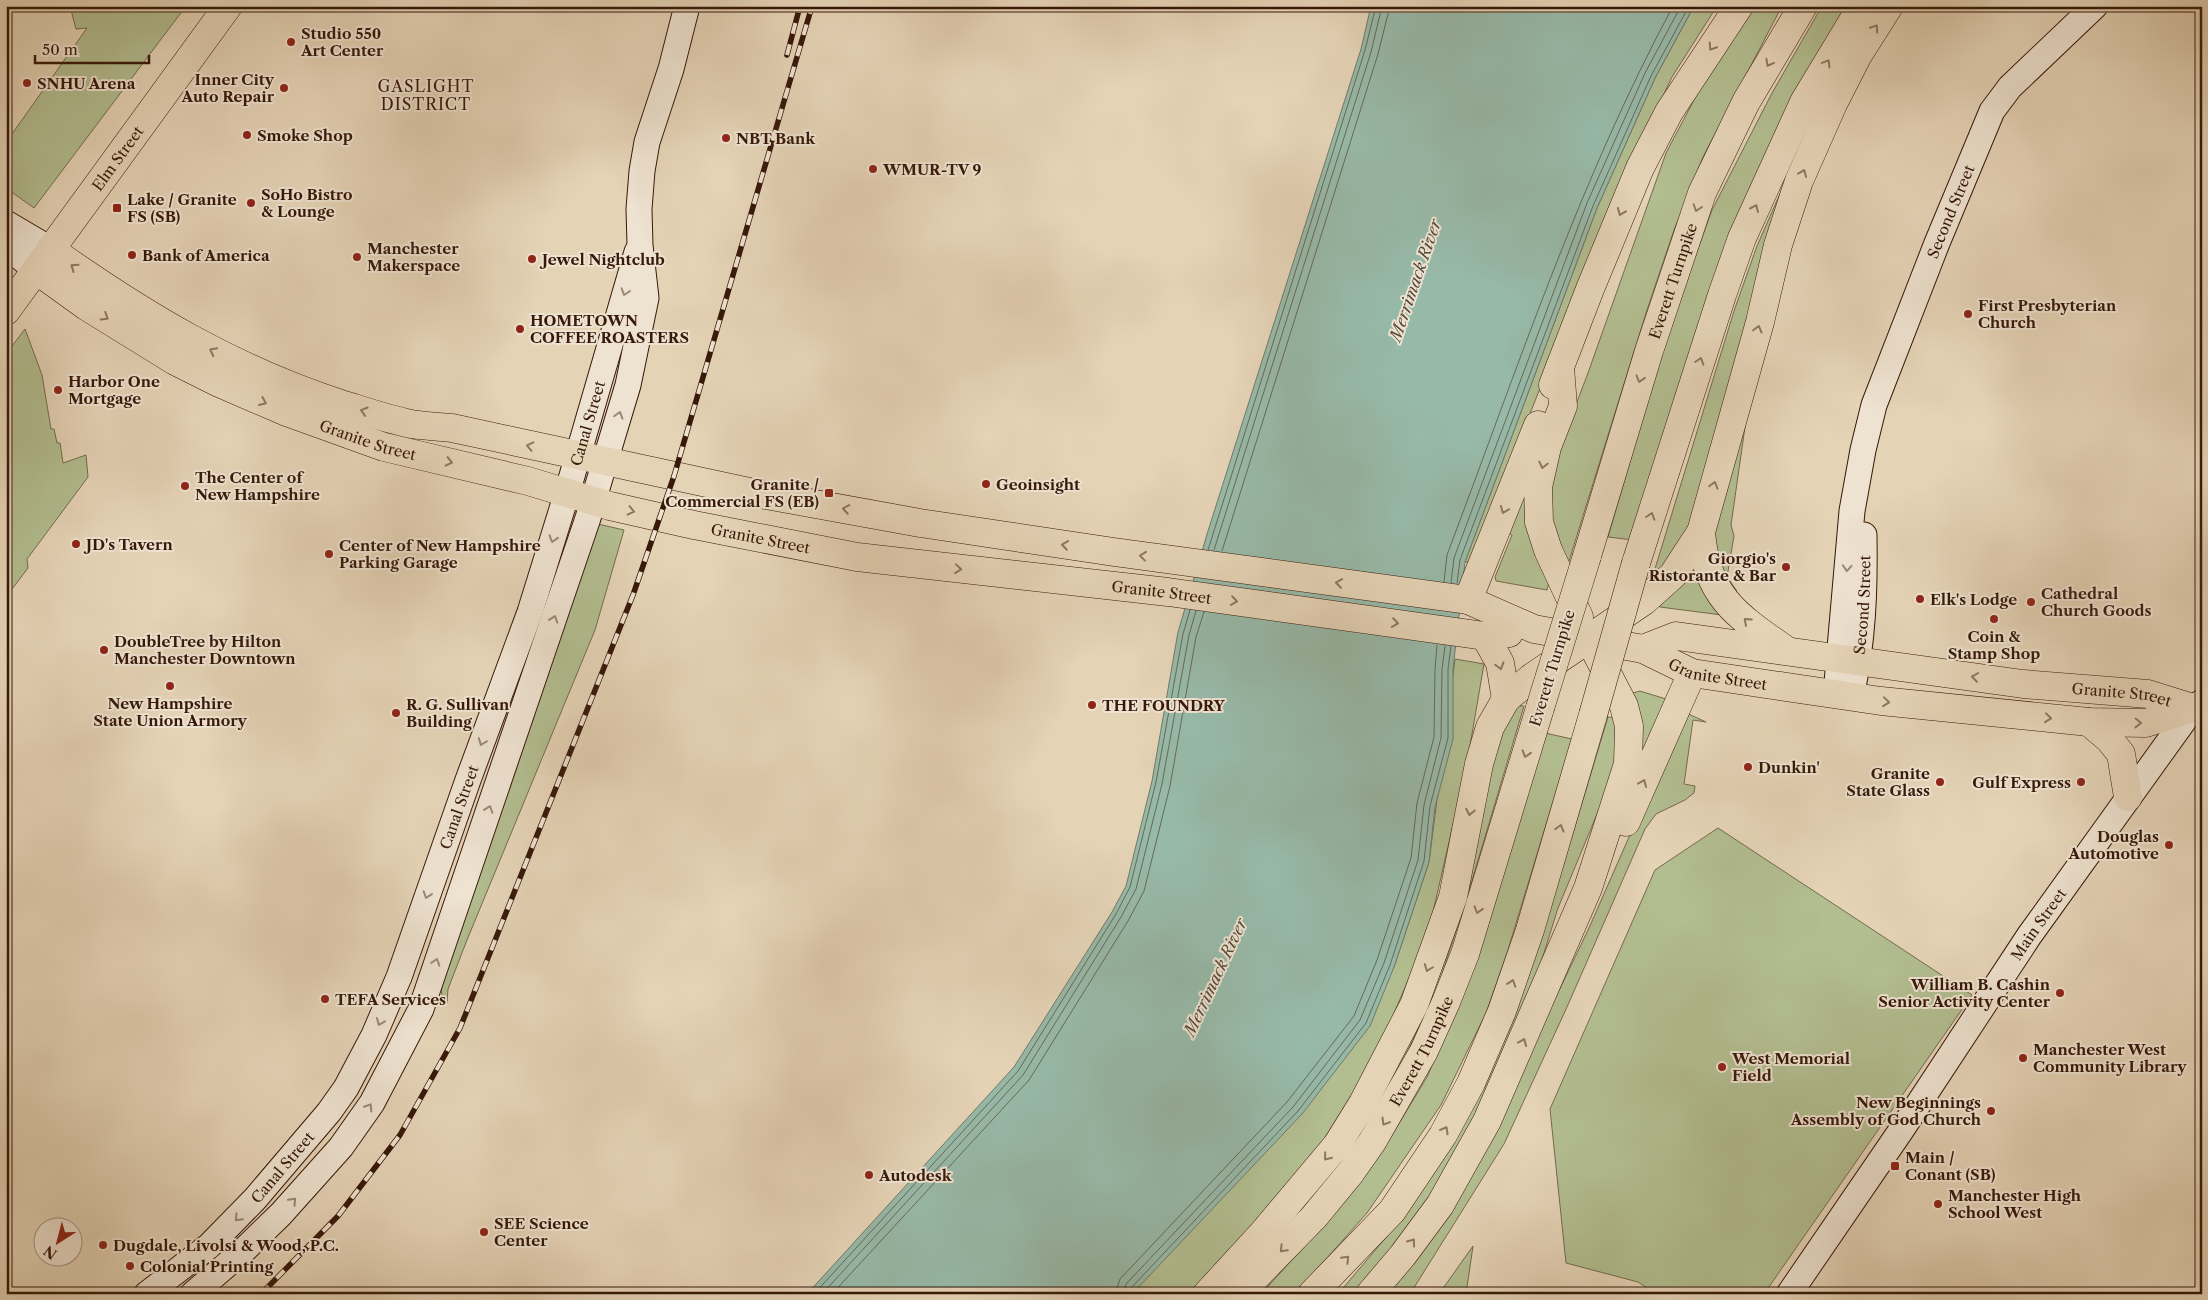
<svg xmlns="http://www.w3.org/2000/svg" width="2208" height="1300" viewBox="0 0 2208 1300" font-family="'Libre Caslon Text',serif">
  <style>
    .green { fill: #b2bd90; stroke: #746a4c }
    .water { fill: #97b9a8; stroke: #717968 }
    .lines { fill: none; stroke-linecap: round; stroke-linejoin: round }
    .shore { stroke: #676858; stroke-width: 1 }
    .secondary-casing { stroke: #371809; stroke-width: 27 }
    .primary-casing { stroke: #371809; stroke-width: 29 }
    .highway-casing { stroke: #371809; stroke-width: 29 }
    .secondary { stroke: #eee2d0; stroke-width: 25 }
    .primary { stroke: #e5d3b6; stroke-width: 28 }
    .highway { stroke: #e5d3b6; stroke-width: 28 }
    .rail-casing { stroke: #371809; stroke-width: 5.5 }
    .rail { stroke: #eee2d0; stroke-width: 4; stroke-dasharray: 11; stroke-linecap: butt }
    .highway-bridge-casing { stroke: #371809; stroke-width: 29; stroke-linecap: butt }
    .highway-bridge { stroke: #e5d3b6; stroke-width: 28 }
    .oneway { stroke: #8e7660 }
    .oneway2 { stroke: #9c8776 }
    .poi-dot { fill: #8f2418; stroke: #eee2d0; stroke-width: 2 }
    .labels { text-anchor: middle; dominant-baseline: central; stroke-width: 4; stroke-linejoin: round; paint-order: stroke }
    .poi-label { font-size: 15px; font-weight: bold; fill: #371809; stroke: #eee2d0; text-anchor: start }
    .street-label { font-size: 15px; fill: #371809; stroke: #eee2d0 }
    .neighbourhood-label { font-size: 16px; letter-spacing: 1px; fill: #371809; stroke: #eee2d0 }
    .water-label { font-size: 16px; font-style: italic; fill: #544839; stroke: #eee2d0 }
  </style>
  <rect width="100%" height="100%" fill="#e5d3b6"/>
  <filter id="stains"><feTurbulence type="fractalNoise" baseFrequency=".004" numOctaves="4"/><feColorMatrix values="0 0 0 0 .2 0 0 0 0 .09 0 0 0 0 .02 0 0 0 .5 -.17"/></filter>
  <radialGradient id="worn" r=".72"><stop offset=".6" stop-color="#630" stop-opacity="0"/><stop offset="1" stop-color="#630" stop-opacity=".3"/></radialGradient>
  <g class="green">
    <path d="M70 6H186L34 208 6 188V128L12 134 87 28 76 29Z"/>
    <path d="M1694 6H1717L1672 77 1622 182 1471 562H1465L1597 208 1655 78Z"/>
    <path d="M1756 6H1782L1703 157 1674 230 1646 313 1569 561 1561 558 1555 540 1548 490 1556 457 1588 373 1666 153 1705 79Z"/>
    <path d="M1822 6H1848L1633 540 1608 537 1667 335 1712 210 1772 93Z"/>
    <path d="M1786 180 1687 534 1659 573 1654 572 1734 311 1757 246Z"/>
    <path d="M25 329 42 375 51 429H54L57 443H60L63 463 86 455 88 477 27 559 28 568 6 597V354Z"/>
    <path d="M1746 420 1731 525 1734 536 1727 577 1737 591 1731 596 1712 535Z"/>
    <path d="M1524 490 1549 582 1547 590 1496 581 1495 577 1512 535 1507 532Z"/>
    <path d="M598 524 624 530 595 630 467 940 448 989 447 1003C438 994 442 986 445 975Z"/>
    <path d="M1697 562 1722 615 1660 607 1658 604Z"/>
    <path d="M1455 659 1484 664 1467 763 1428 934 1373 1062 1308 1166 1195 1294H1132L1394 967 1429 862Z"/>
    <path d="M1640 691 1666 699 1644 751 1641 750 1633 693Z"/>
    <path d="M1517 706H1524L1471 884 1439 984 1402 1064 1351 1146 1305 1207 1300 1202 1392 1066 1501 730Z"/>
    <path d="M1684 712 1706 722 1693 720 1684 784 1695 786 1694 793 1685 800 1656 814 1645 829 1567 1007 1504 1144 1410 1294H1380L1543 1024 1589 928Z"/>
    <path d="M1608 717 1616 718 1619 748 1612 778 1558 908 1523 1020 1444 1182 1362 1294H1338L1405 1215 1557 886Z"/>
    <path d="M1545 733 1572 739 1507 953 1486 1013 1441 1105 1367 1213 1295 1294H1261L1337 1210 1389 1140 1427 1077 1476 964Z"/>
    <path d="M1718 828 1972 995 1764 1294H1656L1638 1282 1566 1263 1550 1109 1655 870Z"/>
    <path d="M1473 1246 1466 1294H1439Z"/>
  </g>
  <path class="water" d="M1371 6H1694L1655 78 1597 208 1465 562 1453 669V739L1435 807 1429 862 1394 967 1370 1026 1302 1114 1132 1294H807L1014 1067 1112 912 1126 886 1152 781 1178 632 1208 531 1361 49Z"/>
  <g class="lines">
    <g class="shore">
      <path d="M1208 550 1365 50 1376 6"/>
      <path d="M1214 550 1371 52 1382 6"/>
      <path d="M1222 551 1378 54 1390 6"/>
      <path d="M1444 582 1447 555C1517 370 1579 181 1673 6"/>
      <path d="M1451 583 1454 558 1587 203 1645 73 1681 6"/>
      <path d="M1457 583 1460 560 1593 206 1651 76 1689 6"/>
      <path d="M814 1294 1018 1071 1116 914 1130 887 1156 782 1183 634 1190 610"/>
      <path d="M822 1294 1023 1075 1121 917 1136 889 1162 784 1189 635 1196 611"/>
      <path d="M832 1294 1029 1080 1128 921 1144 891 1170 786 1196 637 1204 612"/>
      <path d="M1115 1294 1120 1279 1287 1102 1354 1016 1377 960 1411 858 1417 803 1434 737 1435 669 1437 645"/>
      <path d="M1123 1294 1126 1284 1293 1107 1360 1020 1384 963 1418 860 1424 805 1441 738 1442 669 1445 646"/>
      <path d="M1129 1294 1131 1288 1298 1111 1366 1023 1390 965 1424 861 1430 806 1448 738V669L1451 646"/>
    </g>
    <defs>
      <g id="secondary">
        <path d="M6 223 50 249"/>
        <path d="M6 246 36 270"/>
        <path id="s1" d="M1836 694 1852 511 1863 450 1874 405 1937 243 1992 111 2010 87 2095 6"/>
        <path id="s2" d="M1851 696C1863 643 1865 590 1864 535"/>
        <path id="s3" d="M147 1294 209 1246 255 1199 329 1112 346 1088 374 1035 399 977 468 780 530 612 567 493 637 252"/>
        <path d="M193 1294 245 1249 281 1214 341 1147 372 1103 421 1009 588 518 628 385 646 298 640 245 639 209 642 171 647 142 671 69 687 6"/>
        <path id="s4" d="M1789 1294 1902 1129 2029 936 2193 708 2202 702"/>
      </g>
      <g id="primary">
        <path id="s5" d="M50 249C143 315 233 369 341 404 364 411 387 419 411 424 424 426 439 427 452 428L749 492 920 523 1114 552 1468 600 1534 629 1643 649 1692 673 1881 701 2089 722 2146 723 2193 708"/>
        <path id="s6" d="M36 270 86 306 175 361 219 383 284 411 384 447 528 481 610 506 694 525 857 557 1168 592 1485 636 1509 633"/>
        <path id="s7" d="M6 311 228 6"/>
        <path id="s8" d="M1643 649 1676 636 2023 684 2148 694 2193 708"/>
        <path d="M2089 722 2109 739 2121 754 2128 797"/>
      </g>
      <g id="highway">
        <path d="M1560 367 1563 406 1547 447 1538 487 1539 522 1548 550 1579 617"/>
        <path d="M1553 385 1590 289 1640 168 1669 112 1739 6"/>
        <path d="M1701 532C1706 596 1737 616 1786 650"/>
        <path id="s9" d="M1587 556 1649 351 1702 193 1746 102 1803 6"/>
        <path d="M1636 563 1722 295 1742 238 1804 102 1862 6"/>
        <path d="M1468 600 1538 425"/>
        <path d="M1485 636 1500 663 1506 699"/>
        <path d="M1626 822 1692 673"/>
        <path d="M1207 1294 1263 1233 1337 1145 1363 1103 1414 1005 1453 897 1479 764 1490 727 1506 699 1531 678 1644 601 1673 575 1701 532 1760 322 1778 245 1799 181 1833 104 1858 55 1889 6"/>
        <path id="s10" d="M1239 1294 1314 1217 1351 1172 1372 1142 1424 1051 1446 1002 1465 954 1540 708"/>
        <path d="M1312 1294 1392 1211 1443 1135 1471 1083 1502 1011 1530 930 1593 715"/>
        <path d="M1370 1294 1403 1255 1440 1205 1487 1121 1588 888 1628 764 1629 726 1624 706 1597 654"/>
      </g>
    </defs>
    <use href="#secondary" class="secondary-casing"/>
    <use href="#primary" class="primary-casing"/>
    <use href="#highway" class="highway-casing"/>
    <use href="#secondary" class="secondary"/>
    <use href="#primary" class="primary"/>
    <use href="#highway" class="highway"/>
    <defs>
      <g id="rail">
        <path d="M787 55 800 6"/>
        <path d="M261 1294 338 1216 400 1135 460 1028 633 595 674 476 812 6"/>
      </g>
    </defs>
    <use href="#rail" class="rail-casing"/>
    <use href="#rail" class="rail"/>
    <defs>
      <g id="highway-bridge">
        <path d="M1540 708 1587 556"/>
        <path d="M1593 715 1636 563"/>
      </g>
    </defs>
    <use href="#highway-bridge" class="highway-bridge-casing"/>
    <use href="#highway-bridge" class="highway-bridge"/>
  </g>
  <defs><path id="oneway-chevron" d="M-2-3.5L2.5 0L-2 3.5" fill="none" stroke-width="1.6" stroke-linecap="round" stroke-linejoin="round" transform="scale(1.25)"/></defs>
  <g class="oneway">
    <use href="#oneway-chevron" transform="translate(1875 28) rotate(-57)"/>
    <use href="#oneway-chevron" transform="translate(1712 47) rotate(123)"/>
    <use href="#oneway-chevron" transform="translate(1769 63) rotate(119)"/>
    <use href="#oneway-chevron" transform="translate(1827 63) rotate(-59)"/>
    <use href="#oneway-chevron" transform="translate(1803 173) rotate(-67)"/>
    <use href="#oneway-chevron" transform="translate(1697 208) rotate(108)"/>
    <use href="#oneway-chevron" transform="translate(1755 208) rotate(-66)"/>
    <use href="#oneway-chevron" transform="translate(1621 212) rotate(112)"/>
    <use href="#oneway-chevron" transform="translate(74 267) rotate(-145)"/>
    <use href="#oneway-chevron" transform="translate(105 317) rotate(32)"/>
    <use href="#oneway-chevron" transform="translate(1758 329) rotate(-75)"/>
    <use href="#oneway-chevron" transform="translate(213 351) rotate(-153)"/>
    <use href="#oneway-chevron" transform="translate(1700 361) rotate(-72)"/>
    <use href="#oneway-chevron" transform="translate(1640 379) rotate(107)"/>
    <use href="#oneway-chevron" transform="translate(263 402) rotate(23)"/>
    <use href="#oneway-chevron" transform="translate(364 411) rotate(-163)"/>
    <use href="#oneway-chevron" transform="translate(530 446) rotate(-167)"/>
    <use href="#oneway-chevron" transform="translate(449 462) rotate(13)"/>
    <use href="#oneway-chevron" transform="translate(1543 465) rotate(103)"/>
    <use href="#oneway-chevron" transform="translate(1714 485) rotate(-74)"/>
    <use href="#oneway-chevron" transform="translate(846 509) rotate(-170)"/>
    <use href="#oneway-chevron" transform="translate(1504 510) rotate(112)"/>
    <use href="#oneway-chevron" transform="translate(631 511) rotate(13)"/>
    <use href="#oneway-chevron" transform="translate(1651 516) rotate(-72)"/>
    <use href="#oneway-chevron" transform="translate(1065 545) rotate(-172)"/>
    <use href="#oneway-chevron" transform="translate(1143 556) rotate(-173)"/>
    <use href="#oneway-chevron" transform="translate(958 569) rotate(6)"/>
    <use href="#oneway-chevron" transform="translate(1339 583) rotate(-172)"/>
    <use href="#oneway-chevron" transform="translate(1234 601) rotate(8)"/>
    <use href="#oneway-chevron" transform="translate(1747 621) rotate(-138)"/>
    <use href="#oneway-chevron" transform="translate(1395 623) rotate(8)"/>
    <use href="#oneway-chevron" transform="translate(1500 666) rotate(74)"/>
    <use href="#oneway-chevron" transform="translate(1975 677) rotate(-172)"/>
    <use href="#oneway-chevron" transform="translate(1886 702) rotate(6)"/>
    <use href="#oneway-chevron" transform="translate(2048 718) rotate(6)"/>
    <use href="#oneway-chevron" transform="translate(2138 723) rotate(1)"/>
    <use href="#oneway-chevron" transform="translate(1526 754) rotate(107)"/>
    <use href="#oneway-chevron" transform="translate(1643 783) rotate(-67)"/>
    <use href="#oneway-chevron" transform="translate(1470 812) rotate(101)"/>
    <use href="#oneway-chevron" transform="translate(1560 828) rotate(-74)"/>
    <use href="#oneway-chevron" transform="translate(1478 910) rotate(107)"/>
    <use href="#oneway-chevron" transform="translate(1428 968) rotate(111)"/>
    <use href="#oneway-chevron" transform="translate(1512 983) rotate(-71)"/>
    <use href="#oneway-chevron" transform="translate(1523 1042) rotate(-67)"/>
    <use href="#oneway-chevron" transform="translate(1385 1122) rotate(121)"/>
    <use href="#oneway-chevron" transform="translate(1445 1130) rotate(-60)"/>
    <use href="#oneway-chevron" transform="translate(1327 1157) rotate(129)"/>
    <use href="#oneway-chevron" transform="translate(1412 1242) rotate(-54)"/>
    <use href="#oneway-chevron" transform="translate(1283 1249) rotate(134)"/>
    <use href="#oneway-chevron" transform="translate(1346 1259) rotate(-46)"/>
  </g>
  <g class="oneway2">
    <use href="#oneway-chevron" transform="translate(625 292) rotate(108)"/>
    <use href="#oneway-chevron" transform="translate(619 415) rotate(-74)"/>
    <use href="#oneway-chevron" transform="translate(553 539) rotate(107)"/>
    <use href="#oneway-chevron" transform="translate(1847 568) rotate(94)"/>
    <use href="#oneway-chevron" transform="translate(554 619) rotate(-71)"/>
    <use href="#oneway-chevron" transform="translate(482 742) rotate(111)"/>
    <use href="#oneway-chevron" transform="translate(489 809) rotate(-71)"/>
    <use href="#oneway-chevron" transform="translate(427 895) rotate(109)"/>
    <use href="#oneway-chevron" transform="translate(436 962) rotate(-72)"/>
    <use href="#oneway-chevron" transform="translate(380 1022) rotate(113)"/>
    <use href="#oneway-chevron" transform="translate(369 1107) rotate(-57)"/>
    <use href="#oneway-chevron" transform="translate(293 1201) rotate(-47)"/>
    <use href="#oneway-chevron" transform="translate(238 1218) rotate(133)"/>
  </g>
  <g class="poi-dot">
    <circle cx="291" cy="42" r="5"/>
    <circle cx="27" cy="83" r="5"/>
    <circle cx="284" cy="88" r="5"/>
    <circle cx="247" cy="135" r="5"/>
    <circle cx="726" cy="138" r="5"/>
    <circle cx="873" cy="169" r="5"/>
    <circle cx="251" cy="203" r="5"/>
    <rect x="112" y="203" width="10" height="10" rx="2.5"/>
    <circle cx="132" cy="255" r="5"/>
    <circle cx="357" cy="257" r="5"/>
    <circle cx="532" cy="259" r="5"/>
    <circle cx="1968" cy="314" r="5"/>
    <circle cx="520" cy="329" r="5"/>
    <circle cx="58" cy="390" r="5"/>
    <circle cx="986" cy="484" r="5"/>
    <circle cx="185" cy="486" r="5"/>
    <rect x="824" y="488" width="10" height="10" rx="2.5"/>
    <circle cx="76" cy="544" r="5"/>
    <circle cx="329" cy="554" r="5"/>
    <circle cx="1786" cy="567" r="5"/>
    <circle cx="1920" cy="599" r="5"/>
    <circle cx="2031" cy="602" r="5"/>
    <circle cx="1994" cy="619" r="5"/>
    <circle cx="104" cy="650" r="5"/>
    <circle cx="170" cy="686" r="5"/>
    <circle cx="1092" cy="705" r="5"/>
    <circle cx="396" cy="713" r="5"/>
    <circle cx="1748" cy="767" r="5"/>
    <circle cx="1940" cy="782" r="5"/>
    <circle cx="2081" cy="782" r="5"/>
    <circle cx="2169" cy="845" r="5"/>
    <circle cx="2060" cy="993" r="5"/>
    <circle cx="325" cy="999" r="5"/>
    <circle cx="2023" cy="1058" r="5"/>
    <circle cx="1722" cy="1067" r="5"/>
    <circle cx="1991" cy="1111" r="5"/>
    <rect x="1890" y="1161" width="10" height="10" rx="2.5"/>
    <circle cx="869" cy="1175" r="5"/>
    <circle cx="1938" cy="1204" r="5"/>
    <circle cx="484" cy="1232" r="5"/>
    <circle cx="103" cy="1245" r="5"/>
    <circle cx="130" cy="1266" r="5"/>
  </g>
  <g class="labels">
    <g class="poi-label">
      <text x="301" y="33">Studio 550<tspan x="301" dy="17">Art Center</tspan></text>
      <text x="274" y="79" text-anchor="end">Inner City<tspan x="274" dy="17">Auto Repair</tspan></text>
      <text x="37" y="83">SNHU Arena</text>
      <text x="257" y="135">Smoke Shop</text>
      <text x="736" y="138">NBT Bank</text>
      <text x="883" y="169">WMUR-TV 9</text>
      <text x="261" y="194">SoHo Bistro<tspan x="261" dy="17">&amp; Lounge</tspan></text>
      <text x="127" y="199">Lake / Granite<tspan x="127" dy="17">FS (SB)</tspan></text>
      <text x="367" y="248">Manchester<tspan x="367" dy="17">Makerspace</tspan></text>
      <text x="142" y="255">Bank of America</text>
      <text x="542" y="259">Jewel Nightclub</text>
      <text x="1978" y="305">First Presbyterian<tspan x="1978" dy="17">Church</tspan></text>
      <text x="530" y="320">HOMETOWN<tspan x="530" dy="17">COFFEE ROASTERS</tspan></text>
      <text x="68" y="381">Harbor One<tspan x="68" dy="17">Mortgage</tspan></text>
      <text x="195" y="477">The Center of<tspan x="195" dy="17">New Hampshire</tspan></text>
      <text x="819" y="484" text-anchor="end">Granite /<tspan x="819" dy="17">Commercial FS (EB)</tspan></text>
      <text x="996" y="484">Geoinsight</text>
      <text x="86" y="544">JD's Tavern</text>
      <text x="339" y="545">Center of New Hampshire<tspan x="339" dy="17">Parking Garage</tspan></text>
      <text x="1776" y="558" text-anchor="end">Giorgio's<tspan x="1776" dy="17">Ristorante &amp; Bar</tspan></text>
      <text x="2041" y="593">Cathedral<tspan x="2041" dy="17">Church Goods</tspan></text>
      <text x="1930" y="599">Elk's Lodge</text>
      <text x="1994" y="636" text-anchor="middle">Coin &amp;<tspan x="1994" dy="17">Stamp Shop</tspan></text>
      <text x="114" y="641">DoubleTree by Hilton<tspan x="114" dy="17">Manchester Downtown</tspan></text>
      <text x="170" y="703" text-anchor="middle">New Hampshire<tspan x="170" dy="17">State Union Armory</tspan></text>
      <text x="406" y="704">R. G. Sullivan<tspan x="406" dy="17">Building</tspan></text>
      <text x="1102" y="705">THE FOUNDRY</text>
      <text x="1758" y="767">Dunkin'</text>
      <text x="1930" y="773" text-anchor="end">Granite<tspan x="1930" dy="17">State Glass</tspan></text>
      <text x="2071" y="782" text-anchor="end">Gulf Express</text>
      <text x="2159" y="836" text-anchor="end">Douglas<tspan x="2159" dy="17">Automotive</tspan></text>
      <text x="2050" y="984" text-anchor="end">William B. Cashin<tspan x="2050" dy="17">Senior Activity Center</tspan></text>
      <text x="335" y="999">TEFA Services</text>
      <text x="2033" y="1049">Manchester West<tspan x="2033" dy="17">Community Library</tspan></text>
      <text x="1732" y="1058">West Memorial<tspan x="1732" dy="17">Field</tspan></text>
      <text x="1981" y="1102" text-anchor="end">New Beginnings<tspan x="1981" dy="17">Assembly of God Church</tspan></text>
      <text x="1905" y="1157">Main /<tspan x="1905" dy="17">Conant (SB)</tspan></text>
      <text x="879" y="1175">Autodesk</text>
      <text x="1948" y="1195">Manchester High<tspan x="1948" dy="17">School West</tspan></text>
      <text x="494" y="1223">SEE Science<tspan x="494" dy="17">Center</tspan></text>
      <text x="113" y="1245">Dugdale, Livolsi &amp; Wood, P.C.</text>
      <text x="140" y="1266">Colonial Printing</text>
    </g>
    <g class="street-label">
      <text stroke="none"><textPath href="#s7" startOffset="189">Elm Street</textPath></text>
      <text stroke="none"><textPath href="#s1" startOffset="500">Second Street</textPath></text>
      <text stroke="none"><textPath href="#s9" startOffset="288">Everett Turnpike</textPath></text>
      <text stroke="none"><textPath href="#s3" startOffset="996">Canal Street</textPath></text>
      <text stroke="none"><textPath href="#s6" startOffset="375">Granite Street</textPath></text>
      <text stroke="none"><textPath href="#s6" startOffset="780">Granite Street</textPath></text>
      <text stroke="none"><textPath href="#s6" startOffset="1185">Granite Street</textPath></text>
      <text stroke="none"><textPath href="#s2" startOffset="92">Second Street</textPath></text>
      <text transform="translate(1552 668) rotate(-73)">Everett Turnpike</text>
      <text stroke="none"><textPath href="#s5" startOffset="1739">Granite Street</textPath></text>
      <text stroke="none"><textPath href="#s8" startOffset="485">Granite Street</textPath></text>
      <text stroke="none"><textPath href="#s3" startOffset="591">Canal Street</textPath></text>
      <text stroke="none"><textPath href="#s4" startOffset="446">Main Street</textPath></text>
      <text stroke="none"><textPath href="#s10" startOffset="306">Everett Turnpike</textPath></text>
      <text stroke="none"><textPath href="#s3" startOffset="186">Canal Street</textPath></text>
    </g>
    <g class="neighbourhood-label">
      <text x="426" y="86">GASLIGHT<tspan x="426" dy="18">DISTRICT</tspan></text>
    </g>
    <g class="water-label">
      <text transform="translate(1415 280) rotate(-71)">Merrimack River</text>
      <text transform="translate(1215 977) rotate(-65)">Merrimack River</text>
    </g>
  </g>
  <rect width="2208" height="1300" fill="none" stroke="#e5d3b6" stroke-width="25"/>
  <rect x="8" y="8" width="2193" height="1285" fill="none" stroke="#371809" stroke-width="2.5"/>
  <rect x="12" y="12" width="2183" height="1275" fill="none" stroke="#371809"/>
  <g transform="translate(58 1242) rotate(216)"><circle r="24" fill="#eee2d0" stroke="#a59180"/>
  <path d="M0-4L9 19L0 12L-9 19Z" fill="#8f2418"/>
  <text y="-8" font-size="14" font-weight="bold" text-anchor="middle" fill="#371809">N</text>
  </g>
  <path d="M35 55v8h114v-8" fill="none" stroke="#371809" stroke-width="2.5"/>
  <text x="42" y="55" font-size="15" fill="#371809" stroke="#eee2d0" stroke-width="4" paint-order="stroke">50 m</text>
  <rect width="100%" height="100%" filter="url(#stains)"/>
  <rect width="100%" height="100%" fill="url(#worn)"/>
</svg>
